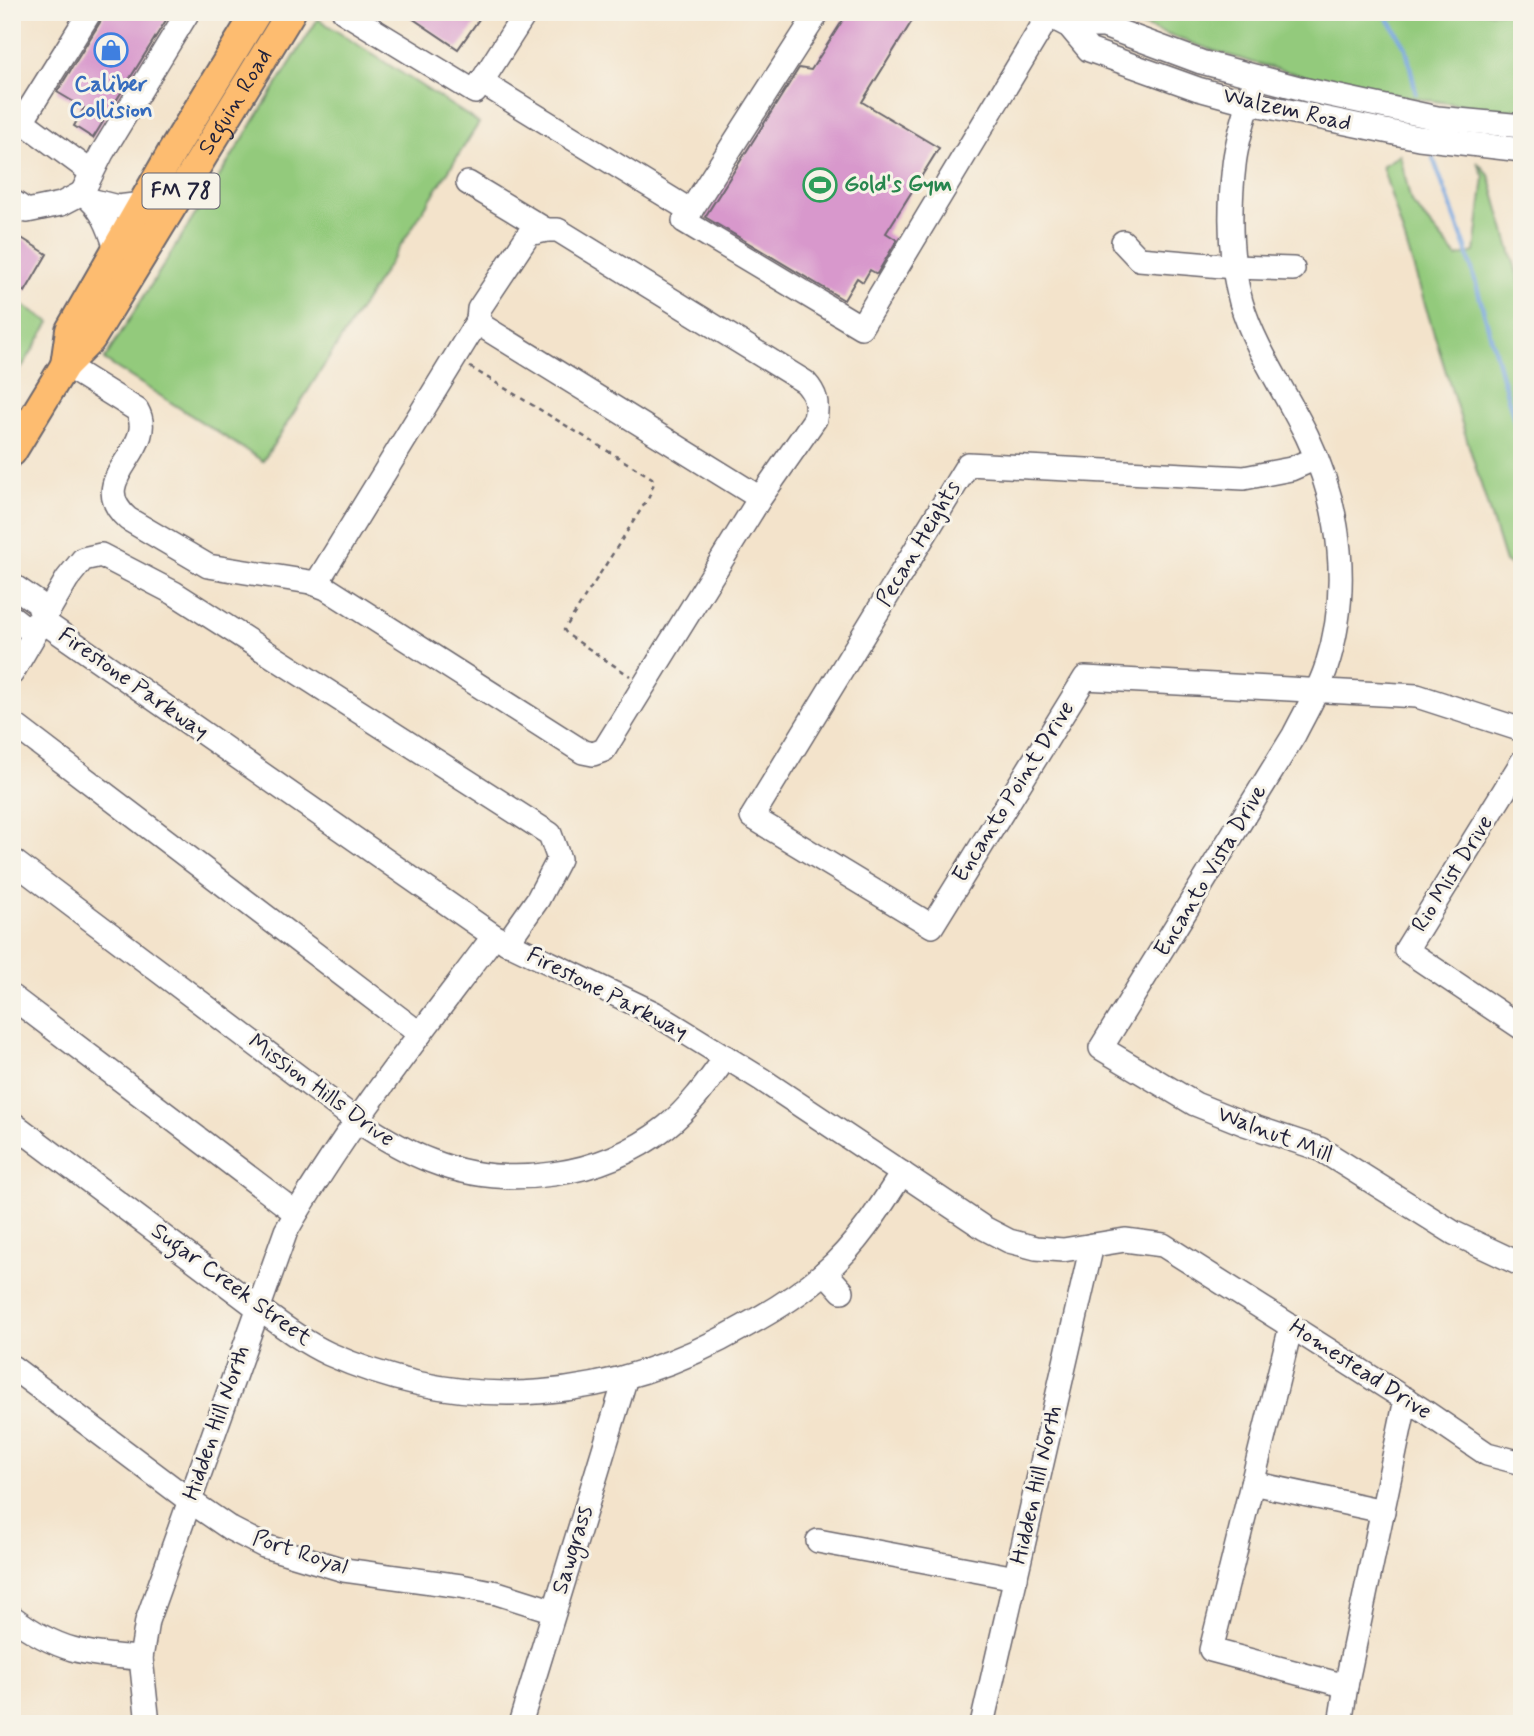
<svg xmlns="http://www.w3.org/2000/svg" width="1534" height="1736" viewBox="0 0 1534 1736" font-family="Mynerve,sans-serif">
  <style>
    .green { fill: #93ca7c; stroke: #5a765c; stroke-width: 2 }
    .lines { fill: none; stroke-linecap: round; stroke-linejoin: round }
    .stream { stroke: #76a5df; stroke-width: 4.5 }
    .building { fill: #d898cc }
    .minor-casing { stroke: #6b666d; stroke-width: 26 }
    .major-casing { stroke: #6b666d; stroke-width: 32 }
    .path { stroke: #6b666d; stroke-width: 2.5; stroke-dasharray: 5 5; stroke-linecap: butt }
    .minor { stroke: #fff; stroke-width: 23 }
    .major { stroke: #fdbc70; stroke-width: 28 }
    .labels { text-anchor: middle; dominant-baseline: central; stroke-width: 6; stroke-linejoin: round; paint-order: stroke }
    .shield { fill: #f7f3e8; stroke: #62616f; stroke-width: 2 }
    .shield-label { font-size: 21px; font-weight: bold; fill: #22223b }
    .shop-label { font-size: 23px; font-weight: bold; fill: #366cbe; stroke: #f7f3e8 }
    .street-label { font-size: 23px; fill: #22223b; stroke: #f7f3e8 }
    .leisure-label { font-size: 23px; font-weight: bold; fill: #27864d; stroke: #f7f3e8; text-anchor: start }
  </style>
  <rect width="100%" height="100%" fill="#f7f3e8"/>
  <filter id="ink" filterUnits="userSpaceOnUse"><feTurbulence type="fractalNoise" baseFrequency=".0143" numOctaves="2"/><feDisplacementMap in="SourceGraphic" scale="14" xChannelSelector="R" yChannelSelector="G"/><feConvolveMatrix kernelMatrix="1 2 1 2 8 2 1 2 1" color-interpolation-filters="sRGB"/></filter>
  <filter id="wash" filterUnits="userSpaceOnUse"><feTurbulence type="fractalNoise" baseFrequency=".00686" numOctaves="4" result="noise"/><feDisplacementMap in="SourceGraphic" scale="28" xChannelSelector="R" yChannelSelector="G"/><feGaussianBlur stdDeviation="1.57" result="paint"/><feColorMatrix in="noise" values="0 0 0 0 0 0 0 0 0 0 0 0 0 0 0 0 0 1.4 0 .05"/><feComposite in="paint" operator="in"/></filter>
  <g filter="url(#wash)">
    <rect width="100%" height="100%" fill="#f3e3cb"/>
    <g class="green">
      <path d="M1105 12H1522V112C1444 104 1365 92 1289 72 1226 57 1165 34 1105 12Z"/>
      <path d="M318 19 479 123 263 461 104 360Z"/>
      <path d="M1400 155 1411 202 1457 257 1475 252 1484 177 1477 162 1489 175 1522 291V573L1505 562 1382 166Z"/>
      <path d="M12 298 50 322 12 383Z"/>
    </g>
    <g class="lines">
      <g class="stream">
        <path d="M1384 12 1406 48 1416 93"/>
        <path d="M1433 158 1466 248 1522 448"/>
      </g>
    </g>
    <g id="blocks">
      <g class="building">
        <path d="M104 12H171L93 138 74 126 84 108 57 92 102 19Z"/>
        <path d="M403 12H484L458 49Z"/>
        <path d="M848 12H898L912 21 862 102 939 148 886 233 897 240 877 274 870 270 863 282 857 278 844 300 705 217 799 68 811 70Z"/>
        <path d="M12 232 47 254 25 292 12 283Z"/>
      </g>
    </g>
  </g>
  <g filter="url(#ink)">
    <use href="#blocks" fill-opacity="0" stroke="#6b666d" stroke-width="2"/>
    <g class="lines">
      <defs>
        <g id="minor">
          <path d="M90 12 22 121 91 172"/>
          <path d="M344 12 475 92 526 12"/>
          <path d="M818 12 684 221 861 327 1049 15"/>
          <path d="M1042 12 1069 26 1089 50 1198 89 1250 103 1419 138 1522 150"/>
          <path d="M1069 26H1104L1201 62 1307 90 1437 118 1522 126"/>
          <path d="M1256 77C1249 106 1237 135 1234 165 1229 210 1229 258 1241 302 1253 345 1287 395 1307 436 1342 509 1351 591 1326 668 1318 692 1305 713 1294 735L1101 1048 1195 1104 1245 1124 1320 1149 1454 1233 1522 1265"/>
          <path d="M481 82 691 211"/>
          <path d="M468 183 546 230"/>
          <path d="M82 193 102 153 188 12"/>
          <path d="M12 201 27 211 61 204 82 193C102 207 109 226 116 249"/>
          <path d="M94 201 118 207 142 204"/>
          <path d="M1123 242 1139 259 1234 267 1293 269"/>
          <path d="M65 365 137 410C160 450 82 479 128 519L208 566 310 582 326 588 583 752 593 754 604 750 760 498 815 419C818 403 816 394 805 382L558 230H546L529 234 479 309 478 320 484 327 760 498"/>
          <path d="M1316 458 1291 469 1244 478 968 464 752 817 932 926 1085 678 1417 696 1522 730"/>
          <path d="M316 584 478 320"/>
          <path d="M12 585 38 603 44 622 494 936 654 1013 761 1079 984 1228 1009 1241 1036 1248 1063 1250 1125 1240 1163 1245 1424 1411 1487 1454 1522 1463"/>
          <path d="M12 617 25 627 44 622"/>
          <path d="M12 673 67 579 83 559 101 555 174 593 550 834 559 859 538 899 507 943"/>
          <path d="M12 723 420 1034"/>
          <path d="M1522 762 1406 950 1522 1028"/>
          <path d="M12 860 356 1120C380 1136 404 1151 431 1161 507 1191 602 1177 666 1127 690 1108 708 1082 726 1057"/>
          <path d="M12 997 296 1213"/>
          <path d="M12 1123 258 1308C280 1324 303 1342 329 1354 468 1416 615 1402 745 1326 773 1311 800 1294 824 1273 856 1246 880 1208 902 1173"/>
          <path d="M825 1272 842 1291"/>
          <path d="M1291 1326 1211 1650 1346 1686 1406 1399"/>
          <path d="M12 1367 190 1501 231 1529 264 1546 344 1570 461 1586 497 1593 554 1611"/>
          <path d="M1252 1483 1383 1511"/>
          <path d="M818 1541 1016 1578"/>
          <path d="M12 1617C57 1651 86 1655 141 1658"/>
          <path d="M148 1724 141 1658 147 1621 286 1231C346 1127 422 1032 494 936"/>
          <path d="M520 1724 626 1377"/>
          <path d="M982 1724 1092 1245"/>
          <path d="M1340 1724 1346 1686"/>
        </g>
        <g id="major">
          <path d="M65 365 70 330 172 152 257 12"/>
          <path id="s1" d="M12 452 65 365 91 339 291 12"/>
        </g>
      </defs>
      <use href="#minor" class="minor-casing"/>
      <use href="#major" class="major-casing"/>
      <path class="path" d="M470 367 652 478 654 483 649 497 564 630 568 635 630 676"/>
      <use href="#minor" class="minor"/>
      <use href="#major" class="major"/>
    </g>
  </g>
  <defs>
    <symbol id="shop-ring" viewBox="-11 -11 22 22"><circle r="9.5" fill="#f7f3e8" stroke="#3f7fe0" stroke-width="1.5"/><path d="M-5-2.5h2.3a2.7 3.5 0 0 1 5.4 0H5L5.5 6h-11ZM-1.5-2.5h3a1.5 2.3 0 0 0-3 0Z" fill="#3f7fe0"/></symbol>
    <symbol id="stadium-ring" viewBox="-11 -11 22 22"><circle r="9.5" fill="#f7f3e8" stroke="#2e9e5b" stroke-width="1.5"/><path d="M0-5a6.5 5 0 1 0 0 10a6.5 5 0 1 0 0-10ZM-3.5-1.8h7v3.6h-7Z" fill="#2e9e5b"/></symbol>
  </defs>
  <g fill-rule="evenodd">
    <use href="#shop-ring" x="92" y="31" width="38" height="38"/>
    <use href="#stadium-ring" x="801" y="166" width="38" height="38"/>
  </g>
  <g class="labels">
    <rect class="shield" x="142.5" y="173.5" width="77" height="35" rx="5"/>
    <g class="shield-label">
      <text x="181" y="191">FM 78</text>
    </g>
    <g class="shop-label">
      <text x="111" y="85">Caliber<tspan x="111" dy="26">Collision</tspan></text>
    </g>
    <g class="street-label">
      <text stroke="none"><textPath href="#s1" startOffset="416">Seguin Road</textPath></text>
      <text transform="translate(1287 110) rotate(13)">Walzem Road</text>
      <text transform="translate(919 544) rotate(-59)">Pecan Heights</text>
      <text transform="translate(133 684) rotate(35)">Firestone Parkway</text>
      <text transform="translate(1014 792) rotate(-58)">Encanto Point Drive</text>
      <text transform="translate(1211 871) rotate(-59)">Encanto Vista Drive</text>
      <text transform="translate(1453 874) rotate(-58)">Rio Mist Drive</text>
      <text transform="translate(607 994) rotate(27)">Firestone Parkway</text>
      <text transform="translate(321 1091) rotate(36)">Mission Hills Drive</text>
      <text transform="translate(1275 1135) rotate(21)">Walnut Mill</text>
      <text transform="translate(231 1285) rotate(36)">Sugar Creek Street</text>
      <text transform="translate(1360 1370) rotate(33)">Homestead Drive</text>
      <text transform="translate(217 1423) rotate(-71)">Hidden Hill North</text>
      <text transform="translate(1037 1485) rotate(-77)">Hidden Hill North</text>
      <text transform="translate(573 1550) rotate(-73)">Sawgrass</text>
      <text transform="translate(300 1553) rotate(18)">Port Royal</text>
    </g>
    <g class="leisure-label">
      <text x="844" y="185">Gold's Gym</text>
    </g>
  </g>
  <rect width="1534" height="1736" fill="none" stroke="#f7f3e8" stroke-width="42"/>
</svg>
